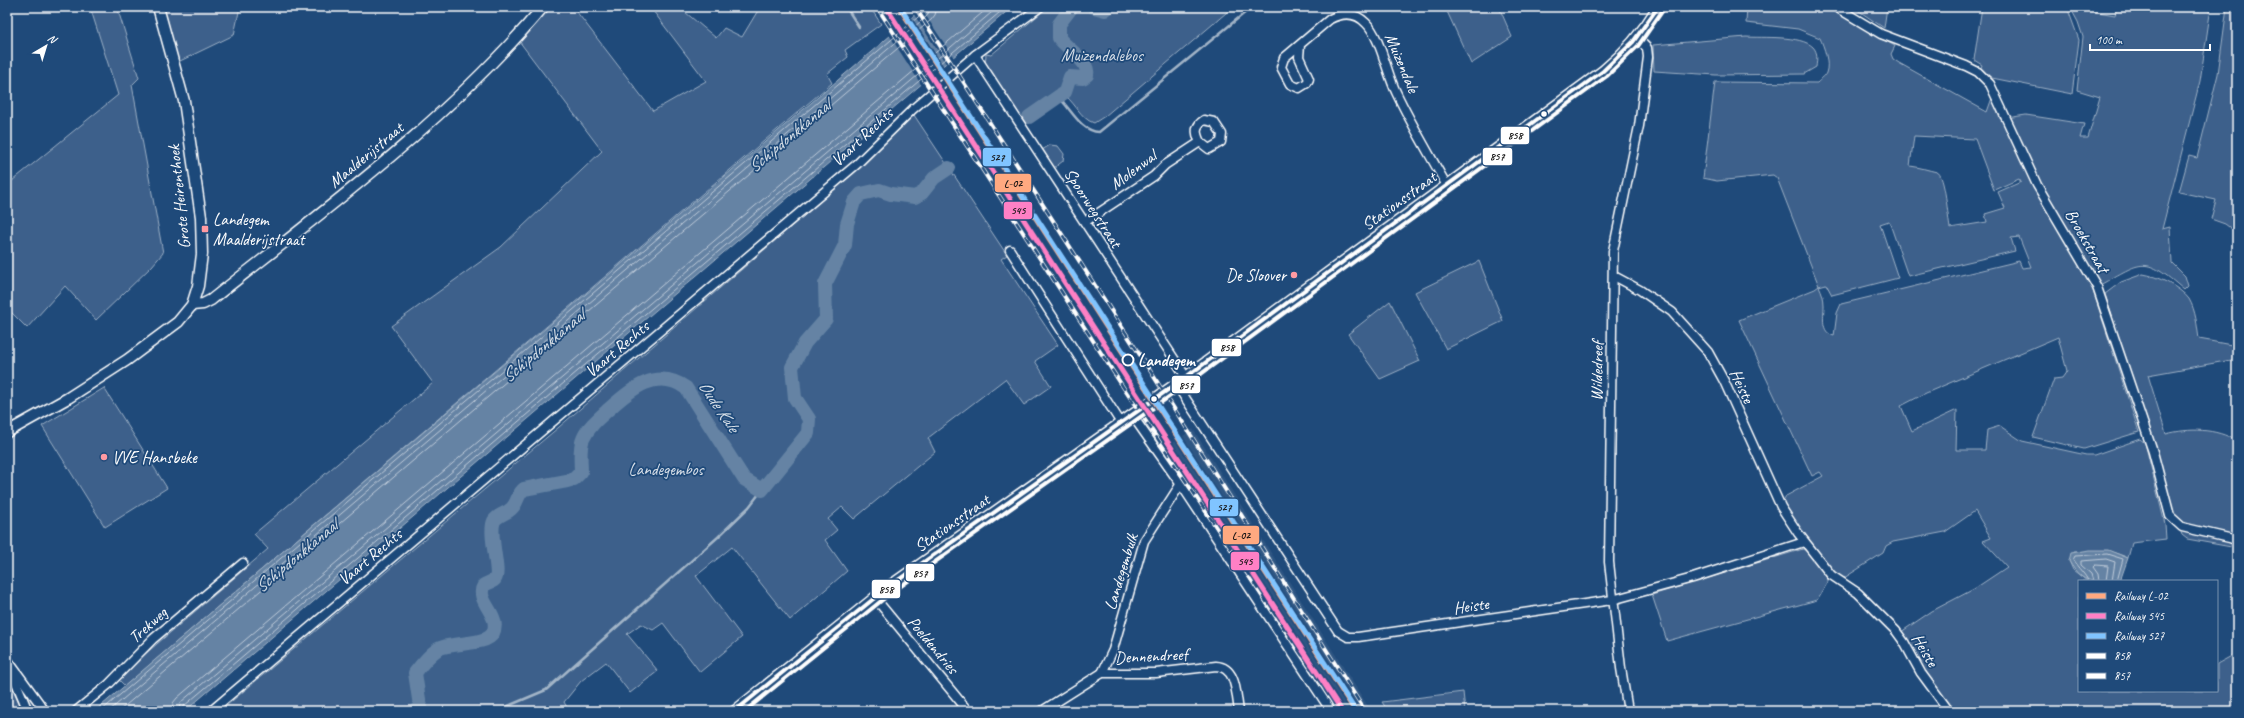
<svg xmlns="http://www.w3.org/2000/svg" width="2244" height="718" viewBox="0 0 2244 718" font-family="Caveat,sans-serif">
  <style>
    .built { fill: #2e5683 }
    .green { fill: #3c618b; stroke: #9eb0c5; fill-rule: evenodd }
    .water { fill: #6583a4; stroke: #a3b5c8 }
    .pier { fill: #1f4a7a }
    .lines { fill: none; stroke-linecap: round; stroke-linejoin: round }
    .shore { stroke: #c1cddb; stroke-width: 1 }
    .stream { stroke: #a3b5c8; stroke-width: 2.5 }
    .river { stroke: #6583a4; stroke-width: 14 }
    .minor-casing { stroke: #fff; stroke-width: 11 }
    .tertiary-casing { stroke: #fff; stroke-width: 13 }
    .minor { stroke: #1f4a7a; stroke-width: 8 }
    .tertiary { stroke: #1f4a7a; stroke-width: 10 }
    .rail-casing { stroke: #fff; stroke-width: 4 }
    .rail { stroke: #1f4a7a; stroke-width: 2.5; stroke-dasharray: 8; stroke-linecap: butt }
    .bus-1-casing { stroke: #1f4a7a; stroke-width: 7 }
    .bus-2-casing { stroke: #1f4a7a; stroke-width: 7 }
    .bus-1 { stroke: #fff; stroke-width: 4 }
    .bus-2 { stroke: #fff; stroke-width: 4 }
    .rail-1-casing { stroke: #1f4a7a; stroke-width: 8 }
    .rail-2-casing { stroke: #1f4a7a; stroke-width: 8 }
    .rail-3-casing { stroke: #1f4a7a; stroke-width: 8 }
    .rail-1 { stroke: #ffa980; stroke-width: 5 }
    .rail-2 { stroke: #ff80c5; stroke-width: 5 }
    .rail-3 { stroke: #80c4ff; stroke-width: 5 }
    .bus-dot { fill: #fff; stroke: #1f4a7a; stroke-width: 1.5 }
    .poi-dot { fill: #ff9aa2; stroke: #1f4a7a; stroke-width: 1.5 }
    .stop-dot { fill: #1f4a7a; stroke: #fff; stroke-width: 2 }
    .labels { text-anchor: middle; dominant-baseline: central; stroke-width: 3.5; stroke-linejoin: round; paint-order: stroke }
    .park-label { font-size: 17px; fill: #d8dfe8; stroke: #1f4a7a }
    .street-label { font-size: 17px; fill: #fff; stroke: #1f4a7a }
    .poi-label { font-size: 17px; fill: #fff; stroke: #1f4a7a; text-anchor: start }
    .stop-label { font-size: 17px; font-weight: bold; fill: #fff; stroke: #1f4a7a; text-anchor: start }
    .water-label { font-size: 18px; font-style: italic; fill: #d8e0e8; stroke: #1f4a7a }
    .line-badge { stroke: #1f4a7a; stroke-width: 1.5 }
    .pale-badge-label { font-size: 11px; text-anchor: middle; font-weight: bold; fill: #111 }
  </style>
  <rect width="100%" height="100%" fill="#1f4a7a"/>
  <filter id="ink" filterUnits="userSpaceOnUse"><feTurbulence type="fractalNoise" baseFrequency=".025" numOctaves="2"/><feDisplacementMap in="SourceGraphic" scale="8" xChannelSelector="R" yChannelSelector="G"/><feConvolveMatrix kernelMatrix="1 2 1 2 8 2 1 2 1" color-interpolation-filters="sRGB"/></filter>
  <g filter="url(#ink)">
    <path class="built" d="M1193 429 1333 651 1371 711H1333L1162 451Z"/>
    <g class="green">
      <path d="M90 7H117L139 78 132 85 163 253 152 266 96 320 65 286 27 328 7 308V185L118 95Z"/>
      <path d="M162 7H240L234 35 178 62Z"/>
      <path d="M548 7H573L653 111 706 81 650 7H679L716 38 724 28 742 37 760 7H870L881 24 845 50 848 57 827 74 832 83 125 686 119 680 130 667 268 549 254 534 433 383 391 326 501 247 602 151 519 41Z"/>
      <path d="M1048 7H1233L1105 116 1094 123C1080 119 1074 99 1060 92L1025 114 1030 122 1024 125 985 66 986 54 991 55Z"/>
      <path d="M1445 7H1499L1512 37 1471 64Z"/>
      <path d="M1747 7C1775 7 1817 1 1842 14 1860 24 1876 37 1895 46L1891 54 1893 59 1899 63 1987 112 1992 98 2000 119 2026 115 2084 124 2080 138H2088L2100 97 2077 90 2083 37 2078 22 2070 7 2115 15 2117 7H2211L2200 81 2162 229 2170 227 2172 263 2185 276 2188 286 2184 290C2144 255 2143 261 2100 285L2066 241 2093 291 2139 432 2084 449 2033 437 2054 379 2062 378 2067 371 2058 337 1926 393 1901 406 1912 431 1957 410 1956 450H1985L1987 430 2000 426 2022 441 2086 455H2094L2140 439 2145 443 2165 524 2166 539 2132 543 2128 558C2107 548 2096 551 2074 552L2069 561 2073 570 2087 581H2079V691H2217V664L2237 653V711H1952L1930 681 1901 632 1932 611 1974 589 2007 567 1983 541 1991 538 1975 511 1945 532 1893 542 1886 546 1883 553 1844 578 1837 577 1805 539 1782 502 1786 496 1823 476 1820 472 1812 476 1739 320 1815 289 1819 286 1777 178 1773 175 1717 181 1703 178 1715 82 1817 83C1820 80 1825 76 1826 73 1830 63 1824 47 1820 38L1798 29 1746 23ZM1914 136 1975 139 1994 190 2019 179 2021 182 1998 192 2005 208 1985 214 1987 222 1950 228C1948 219 1945 174 1937 172 1928 170 1919 167 1910 166ZM1889 221 1908 276 2015 251 2011 238 2019 237 2031 267 2022 268 2019 261 1841 304 1837 313 1834 336C1820 332 1824 317 1824 305 1824 298 1822 292 1819 286L1826 284 1832 295 1898 278 1880 224Z"/>
      <path d="M1853 7H1887L1884 28 1856 9Z"/>
      <path d="M1982 7H2067L2079 40 2072 94 1992 78 1980 70 1982 65 1974 60Z"/>
      <path d="M2227 7H2237V233L2225 224 2211 219 2216 200 2179 192 2189 156 2197 158 2218 74Z"/>
      <path d="M1746 37C1762 38 1801 35 1813 47 1818 52 1817 60 1816 67L1804 74 1716 75 1654 71 1653 45Z"/>
      <path d="M914 115 1007 255 1001 259 1058 345 1035 361 1051 386 1024 405 1005 379 928 438 935 452 854 519 842 507 828 519 837 530 825 540 847 571 790 620 732 547 696 576 742 637 700 672 663 623 653 630 641 624 627 634 658 671 630 693 606 662 581 681 564 702 569 711H220L559 427 858 169Z"/>
      <path d="M1050 145 1058 146 1064 154 1063 161 1054 168 1042 150Z"/>
      <path d="M1479 261 1503 321 1446 349 1415 292Z"/>
      <path d="M2143 274C2157 276 2180 287 2189 299 2196 311 2197 326 2199 339L2237 346V359L2148 375 2166 434C2189 428 2216 428 2237 441V548L2187 539 2182 535 2172 510 2105 294 2121 282Z"/>
      <path d="M1390 301 1420 361 1380 379 1348 334Z"/>
      <path d="M104 388 167 488 105 527 42 426Z"/>
      <path d="M1803 549 1811 554 1828 579V582L1817 600 1667 641 1652 595Z"/>
      <path d="M7 677 23 711H7Z"/>
      <path d="M1463 692 1465 711H1388L1382 702Z"/>
    </g>
    <g class="water">
      <path d="M924 7H1012L185 711H95Z"/>
      <path d="M2090 550H2108L2128 558 2120 581C2094 581 2083 586 2069 561L2071 553Z"/>
    </g>
    <g class="pier">
      <path d="M920 7 954 58 947 65 913 13Z"/>
      <path d="M910 15 944 67 932 77 898 25Z"/>
      <path d="M895 28 929 80 922 86 888 33Z"/>
    </g>
    <g class="lines">
      <g class="shore">
        <path d="M2088 581C2087 576 2077 567 2073 560L2075 556 2107 554 2123 559 2117 581"/>
        <path d="M2093 581 2091 574 2081 565V561L2106 559 2115 562 2112 581"/>
        <path d="M2099 581 2098 574 2093 567 2095 565 2108 566 2106 581"/>
        <path d="M101 711 924 12 926 7"/>
        <path d="M109 711 927 16 931 7"/>
        <path d="M119 711 931 20 935 15 937 7"/>
        <path d="M172 711 173 703 177 698 989 7"/>
        <path d="M178 711 181 702 998 7"/>
        <path d="M183 711 184 706 1006 7"/>
      </g>
      <g class="stream">
        <path d="M846 7 859 27"/>
        <path d="M1065 92 1063 102C1073 113 1082 131 1099 132L1252 7"/>
        <path d="M503 711 508 706 546 690 718 537 749 507 762 490"/>
      </g>
      <g class="river">
        <path d="M1094 7 1105 10 1108 7"/>
        <path d="M1029 117 1065 92 1070 77 1083 78 1087 75C1090 61 1066 48 1059 38V24L1072 7"/>
        <path d="M417 711 420 706 415 673C421 665 429 655 438 649 450 642 487 646 493 633 502 615 474 601 484 585 487 583 493 582 495 579 501 572 488 534 494 521 498 514 506 514 511 509 518 503 517 494 524 489L567 481 574 479 581 472C581 463 579 448 583 439 588 427 599 418 609 409 631 389 657 367 686 388L744 479 762 490 808 433 809 419 795 398 792 367 805 343 826 319 825 284 845 245 847 224 854 202 861 194 879 190 891 194 915 197 922 193 934 178 949 168"/>
      </g>
      <defs>
        <g id="minor">
          <path d="M1836 7 1881 34 1966 66 1978 72 1990 84 2037 185 2097 287 2153 452 2170 516 2182 527 2237 540"/>
          <path d="M1300 45 1299 57 1309 79 1307 83 1299 88 1290 84 1281 67 1284 58 1330 19C1342 13 1356 12 1366 23 1380 36 1387 74 1396 92 1411 124 1430 155 1447 186"/>
          <path d="M975 55 1186 377"/>
          <path d="M1085 222 1154 176 1165 165 1200 142 1209 149 1221 142 1222 134 1214 122 1204 120C1195 126 1195 132 1200 142"/>
          <path d="M1010 250 1121 423"/>
          <path d="M1614 276 1640 290 1672 312 1708 352 1724 381 1781 507 1798 533 1831 575 1858 593 1896 631 1904 642 1921 673 1949 711"/>
          <path d="M1176 384 1338 631 1348 637H1358L1612 600 1693 578 1804 542"/>
          <path d="M1132 415 1186 492 1331 711"/>
          <path d="M875 598 968 711"/>
          <path d="M7 659 45 711"/>
          <path d="M12 673 28 711"/>
          <path d="M1102 673 1113 650 1144 541 1180 485"/>
          <path d="M76 711 108 685 153 639 243 563"/>
          <path d="M211 711 857 164 913 109 975 55 1040 7"/>
          <path d="M1042 711 1102 673H1156L1216 666C1237 667 1236 695 1239 711"/>
          <path d="M1628 711 1621 668 1609 562 1613 251 1639 126 1648 57 1647 48 1637 38"/>
        </g>
        <g id="tertiary">
          <path d="M192 305 203 304 211 300C326 209 448 120 543 7"/>
          <path d="M7 432 68 398 127 360 178 322 192 305 198 286 202 254 201 217 184 101 158 7"/>
          <path d="M735 711 887 588 1186 377 1603 71C1625 53 1643 32 1658 7"/>
        </g>
      </defs>
      <use href="#minor" class="minor-casing"/>
      <use href="#tertiary" class="tertiary-casing"/>
      <use href="#minor" class="minor"/>
      <use href="#tertiary" class="tertiary"/>
      <defs>
        <g id="rail">
          <path d="M877 7 1125 390 1339 711"/>
          <path d="M915 7 1151 372 1365 711"/>
        </g>
      </defs>
      <use href="#rail" class="rail-casing"/>
      <use href="#rail" class="rail"/>
      <defs>
        <path id="bus-1" d="M735 711 887 588 1186 377 1603 71 1633 42 1658 7"/>
        <path id="bus-2" d="M745 711 891 593 1190 382 1607 76 1638 46 1663 10"/>
      </defs>
      <use href="#bus-1" class="bus-1-casing"/>
      <use href="#bus-2" class="bus-2-casing"/>
      <use href="#bus-1" class="bus-1"/>
      <use href="#bus-2" class="bus-2"/>
      <defs>
        <path id="rail-1" d="M899 7 1355 711"/>
        <path id="rail-2" d="M888 10 1342 711"/>
        <path id="rail-3" d="M900 7 1354 708"/>
      </defs>
      <use href="#rail-1" class="rail-1-casing"/>
      <use href="#rail-2" class="rail-2-casing"/>
      <use href="#rail-3" class="rail-3-casing"/>
      <use href="#rail-1" class="rail-1"/>
      <use href="#rail-2" class="rail-2"/>
      <use href="#rail-3" class="rail-3"/>
    </g>
  </g>
  <g class="bus-dot">
    <circle cx="1544" cy="114" r="3.5"/>
    <circle cx="1154" cy="399" r="3.5"/>
  </g>
  <g class="poi-dot">
    <rect x="201" y="225" width="8" height="8" rx="2"/>
    <circle cx="1294" cy="275" r="4"/>
    <circle cx="104" cy="457" r="4"/>
  </g>
  <circle class="stop-dot" cx="1128" cy="360" r="5.5"/>
  <g class="labels">
    <g class="park-label">
      <text x="1102" y="55">Muizendalebos</text>
      <text x="666" y="469">Landegembos</text>
    </g>
    <g class="street-label">
      <text transform="translate(1402 63) rotate(67)">Muizendale</text>
      <text transform="translate(862 137) rotate(-43)">Vaart Rechts</text>
      <text transform="translate(366 155) rotate(-40)">Maalderijstraat</text>
      <text transform="translate(1133 170) rotate(-37)">Molenwal</text>
      <text transform="translate(179 197) rotate(-96)">Grote Heirenthoek</text>
      <text transform="translate(1399 201) rotate(-36)">Stationsstraat</text>
      <text transform="translate(1093 208) rotate(57)">Spoorwegstraat</text>
      <text transform="translate(2087 241) rotate(60)">Broekstraat</text>
      <text transform="translate(617 349) rotate(-40)">Vaart Rechts</text>
      <text transform="translate(1597 371) rotate(-89)">Wildedreef</text>
      <text transform="translate(1742 386) rotate(65)">Heiste</text>
      <text transform="translate(952 523) rotate(-35)">Stationsstraat</text>
      <text transform="translate(370 557) rotate(-40)">Vaart Rechts</text>
      <text transform="translate(1121 572) rotate(-73)">Landegembulk</text>
      <text transform="translate(1471 606) rotate(-8)">Heiste</text>
      <text transform="translate(148 625) rotate(-42)">Trekweg</text>
      <text transform="translate(933 645) rotate(50)">Poeldendries</text>
      <text transform="translate(1925 650) rotate(59)">Heiste</text>
      <text transform="translate(1151 656) rotate(-3)">Dennendreef</text>
    </g>
    <g class="poi-label">
      <text x="213" y="219">Landegem<tspan x="213" dy="20">Maalderijstraat</tspan></text>
      <text x="1286" y="275" text-anchor="end">De Sloover</text>
      <text x="112" y="457">VVE Hansbeke</text>
    </g>
    <g class="stop-label">
      <text x="1138" y="360">Landegem</text>
    </g>
    <g class="water-label">
      <text transform="translate(789 136) rotate(-40)">Schipdonkkanaal</text>
      <text transform="translate(543 346) rotate(-40)">Schipdonkkanaal</text>
      <text transform="translate(719 406) rotate(56)">Oude Kale</text>
      <text transform="translate(296 556) rotate(-40)">Schipdonkkanaal</text>
    </g>
  </g>
  <g class="line-badge">
    <rect x="1500" y="126" width="30" height="19" rx="4" fill="#fff"/>
    <rect x="1482" y="147" width="31" height="19" rx="4" fill="#fff"/>
    <rect x="982" y="147" width="30" height="20" rx="4" fill="#80c4ff"/>
    <rect x="994" y="173" width="38" height="20" rx="4" fill="#ffa980"/>
    <rect x="1003" y="201" width="30" height="19" rx="4" fill="#ff80c5"/>
    <rect x="1211" y="338" width="31" height="19" rx="4" fill="#fff"/>
    <rect x="1171" y="375" width="30" height="19" rx="4" fill="#fff"/>
    <rect x="1209" y="498" width="30" height="19" rx="4" fill="#80c4ff"/>
    <rect x="1222" y="525" width="38" height="20" rx="4" fill="#ffa980"/>
    <rect x="1230" y="551" width="30" height="20" rx="4" fill="#ff80c5"/>
    <rect x="905" y="563" width="30" height="19" rx="4" fill="#fff"/>
    <rect x="871" y="579" width="30" height="20" rx="4" fill="#fff"/>
  </g>
  <g class="pale-badge-label">
    <text x="1515" y="139">858</text>
    <text x="1497" y="160">857</text>
    <text x="997" y="161">527</text>
    <text x="1013" y="187">L-02</text>
    <text x="1018" y="214">545</text>
    <text x="1227" y="351">858</text>
    <text x="1186" y="389">857</text>
    <text x="1224" y="511">527</text>
    <text x="1241" y="539">L-02</text>
    <text x="1245" y="565">545</text>
    <text x="920" y="577">857</text>
    <text x="886" y="593">858</text>
  </g>
  <rect width="2244" height="718" fill="none" stroke="#1f4a7a" stroke-width="24"/>
  <rect x="12" y="12" width="2220" height="694" fill="none" stroke="#fff" stroke-width="1.5" filter="url(#ink)"/>
  <rect x="2078" y="580" width="140" height="112" fill="#1f4a7a" stroke="#7992af"/>
  <rect x="2086" y="593" width="20" height="6" fill="#ffa980" stroke="#7992af"/>
  <text x="2114" y="600" font-size="12" fill="#ffffff">Railway L-02</text>
  <rect x="2086" y="613" width="20" height="6" fill="#ff80c5" stroke="#7992af"/>
  <text x="2114" y="620" font-size="12" fill="#ffffff">Railway 545</text>
  <rect x="2086" y="633" width="20" height="6" fill="#80c4ff" stroke="#7992af"/>
  <text x="2114" y="640" font-size="12" fill="#ffffff">Railway 527</text>
  <rect x="2086" y="653" width="20" height="6" fill="#ffffff" stroke="#7992af"/>
  <text x="2114" y="660" font-size="12" fill="#ffffff">858</text>
  <rect x="2086" y="673" width="20" height="6" fill="#ffffff" stroke="#7992af"/>
  <text x="2114" y="680" font-size="12" fill="#ffffff">857</text>
  <g transform="translate(46 46) rotate(38)" stroke="#1f4a7a" stroke-width="3" paint-order="stroke">
  <path d="M0-3L7 15L0 10L-7 15Z" fill="#ffffff"/>
  <text y="-6" font-size="11" font-weight="bold" text-anchor="middle" fill="#ffffff">N</text>
  </g>
  <path d="M2090 44v6h120v-6" fill="none" stroke="#ffffff" stroke-width="2"/>
  <text x="2096" y="44" font-size="12" fill="#ffffff" stroke="#1f4a7a" stroke-width="3" paint-order="stroke">100 m</text>
</svg>
